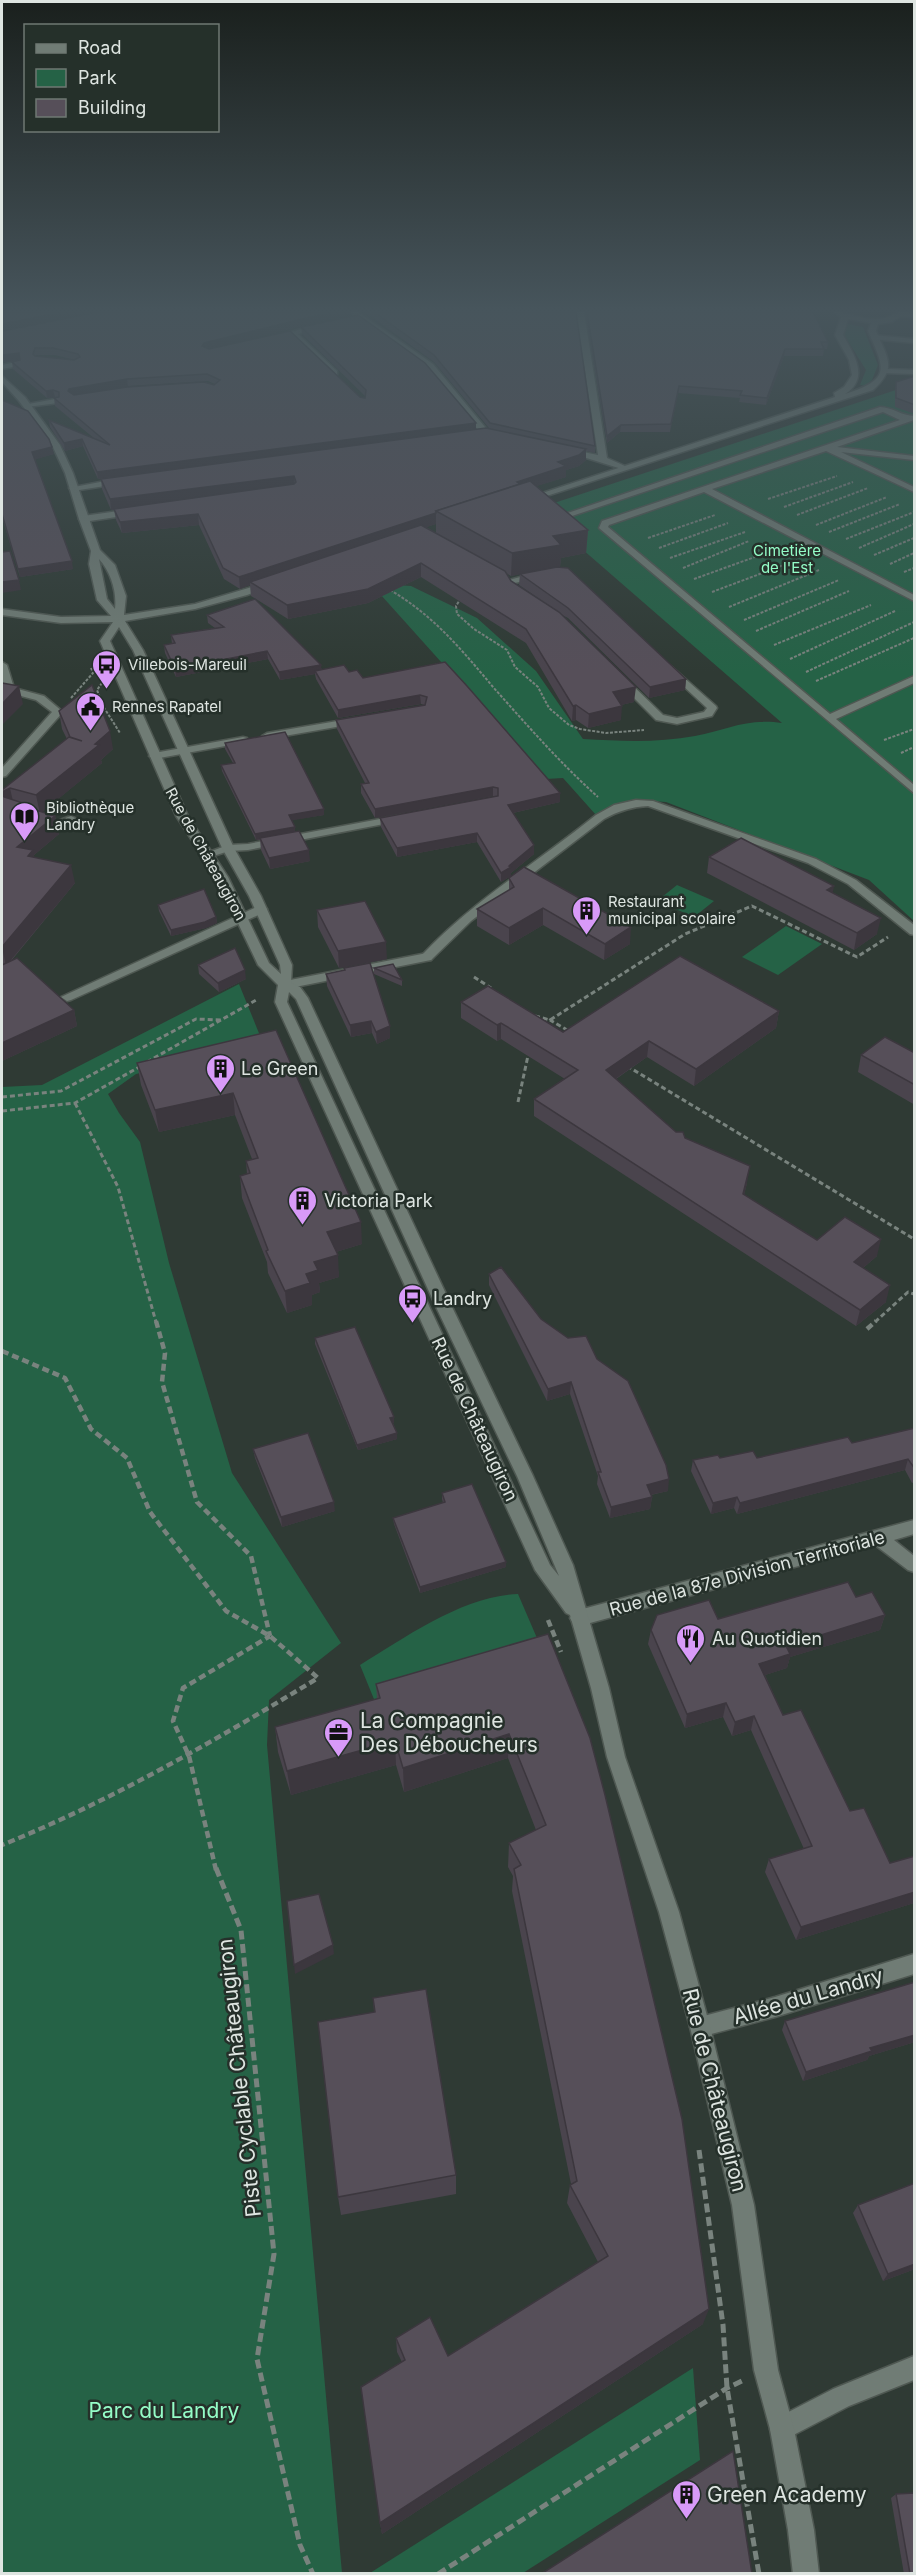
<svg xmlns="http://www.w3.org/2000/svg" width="916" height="2575" viewBox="0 0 916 2575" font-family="Inter,sans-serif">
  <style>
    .green { fill: #256246 }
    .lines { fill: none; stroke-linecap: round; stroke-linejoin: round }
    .service-casing { stroke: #4f5852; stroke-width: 3 }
    .pedestrian-casing { stroke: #4f5852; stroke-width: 3 }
    .minor-casing { stroke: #4f5852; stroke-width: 3 }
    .tertiary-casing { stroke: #4f5852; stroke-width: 3 }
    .secondary-casing { stroke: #4f5852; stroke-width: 3 }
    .path-far3 { stroke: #79837e; stroke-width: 2; stroke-dasharray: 3 1.5; stroke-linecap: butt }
    .path-far2 { stroke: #79837e; stroke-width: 3; stroke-dasharray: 5 3; stroke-linecap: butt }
    .path-far1 { stroke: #79837e; stroke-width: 4.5; stroke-dasharray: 7 4; stroke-linecap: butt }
    .path { stroke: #79837e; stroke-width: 5; stroke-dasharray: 9 4.5; stroke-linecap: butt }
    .service { fill: #707c75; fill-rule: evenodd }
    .pedestrian { fill: #707c75; fill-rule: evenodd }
    .minor { fill: #707c75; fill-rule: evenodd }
    .tertiary { fill: #707c75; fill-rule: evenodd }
    .secondary { fill: #707c75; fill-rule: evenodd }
    .wall { fill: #4a444d; fill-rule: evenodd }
    .shaded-wall { fill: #3c373e }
    .building { fill: #564f59; stroke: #3c373e; stroke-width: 1.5; fill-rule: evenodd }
    .labels { text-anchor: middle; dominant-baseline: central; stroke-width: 5; stroke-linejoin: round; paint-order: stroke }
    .far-park-label { font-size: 15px; fill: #94fcc7; stroke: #25302a }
    .far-poi-label { font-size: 15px; fill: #dee5e1; stroke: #25302a; text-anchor: start }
    .far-street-label { font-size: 15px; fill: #dee5e1; stroke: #25302a }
    .poi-label { font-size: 18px; fill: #dee5e1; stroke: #25302a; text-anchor: start }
    .street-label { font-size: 18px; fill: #dee5e1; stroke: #25302a }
    .near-poi-label { font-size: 21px; fill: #dee5e1; stroke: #25302a; text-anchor: start }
    .near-street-label { font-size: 21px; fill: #dee5e1; stroke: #25302a }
    .near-park-label { font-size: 21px; fill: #94fcc7; stroke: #25302a }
  </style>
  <rect width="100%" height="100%" fill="#2f3a34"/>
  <g class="green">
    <path d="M847 324 863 327 878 365 872 380 865 386 860 385 866 370 845 336 844 332Z"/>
    <path d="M914 384V921L869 880 666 802C642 801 617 801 596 815L563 778 546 779 363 575 395 585 411 586 477 618 536 671 583 739C620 741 658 743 695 736 727 730 747 718 782 723L536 509Z"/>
    <path d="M677 885 714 901 694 917 657 901Z"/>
    <path d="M786 926 822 944 778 975 742 957Z"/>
    <path d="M239 984 263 1043 136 1074 108 1094 119 1113 140 1142 169 1263 232 1473 341 1643 269 1700 267 1745 342 2573H2V1087L42 1085Z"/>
    <path d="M518 1594 546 1659 378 1709 360 1665C406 1637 463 1596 518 1594Z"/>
    <path d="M693 2368 700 2460 523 2573H370Z"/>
  </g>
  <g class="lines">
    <defs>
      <g id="service">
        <path d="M874 335 914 339V343L871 339Z"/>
        <path d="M16 362H19V366L2 369V365Z"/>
        <path d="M886 369 914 370V374L883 373 882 371Z"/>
        <path d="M55 399 59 401 58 403 27 407 23 405Z"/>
        <path d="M880 407C892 407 902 416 914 416V420L837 447 914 456V460L841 452 914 487V492L826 451 712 489 914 595V601L704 492 609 525 608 527 830 714 914 676V683L836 719 914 785V793L599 528 602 521 900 420 883 412 560 520 553 518Z"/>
        <path d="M539 572 542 573V577L510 584 505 581Z"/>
        <path d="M672 667 716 706 717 708 712 716 677 724 656 720 615 679 624 677 663 715 677 718 704 712 707 708 668 672V668Z"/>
        <path d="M636 800 653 801 816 859 856 880 914 925V935L910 934 848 884 808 863 648 806C631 807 618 811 604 819L471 921 431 960H423L421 957 423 954C474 900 538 862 596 815L614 805Z"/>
        <path d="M261 905 267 909 265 912 71 1000 67 1001 61 997Z"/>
      </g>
      <g id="pedestrian">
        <path d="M2 662 7 665 14 688 44 696 63 712 6 776 2 777V768L52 712 36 700 6 692 2 679Z"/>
        <path d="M37 815 57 821 71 816 77 819 58 828 33 820 31 818Z"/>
      </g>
      <g id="minor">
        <path d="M351 312H358L433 364 489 432 500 434V438L483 436 427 368Z"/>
        <path d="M576 312H584L607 458 625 466V470L564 451 568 449 598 455Z"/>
        <path d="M320 324 323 328 298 334 337 371V375H331L291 336 273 340 269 338Z"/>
        <path d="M121 478 125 481 124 483 73 491 69 488Z"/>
        <path d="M133 509 136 510V514L83 522 79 519 83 516Z"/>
        <path d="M355 718 360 721 359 723 267 739 262 736 267 733Z"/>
        <path d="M243 737 247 738V742L154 759 149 756 154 753Z"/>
        <path d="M401 815 407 818 405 820 248 850 229 851 207 858 201 855 228 845 248 844Z"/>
        <path d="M427 953 431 954 433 957 431 960 285 989 279 985 285 981Z"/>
        <path d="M914 1520V1534L894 1540 914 1556V1572L908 1570 875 1545 579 1626 573 1623 570 1618 573 1613 579 1610Z"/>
        <path d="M914 1954V1974L775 2017 700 2037 693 2034 690 2027 693 2020 700 2017 775 1997Z"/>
        <path d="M914 2356V2380L849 2406 782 2441 773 2438 770 2429 773 2420 833 2389Z"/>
      </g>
      <path id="tertiary" d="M898 312 914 313V317L898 316Z"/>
      <g id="secondary">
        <path d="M834 312C848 312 862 320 878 319 889 319 896 311 906 312L892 322 878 324 876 331C887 357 898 368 873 390L528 502 521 500 835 397 834 393 844 387 852 375 849 360 835 335 841 317ZM848 319 871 323 868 331C886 371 890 379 845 394 870 378 854 355 843 335Z"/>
        <path d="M2 376 25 397 60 445 73 473 100 550 115 565 126 596 124 615 195 604 269 582 274 585 247 595 195 609 125 621 143 650 234 848 261 896 292 965 291 983 300 987 308 998 453 1309 533 1476 573 1565 609 1688 625 1757 679 1912 710 2027 754 2205 778 2370 794 2429 814 2530 819 2574H793L788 2530 770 2429 754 2370 732 2205 690 2027 659 1912 607 1757 591 1688 570 1615 566 1613 535 1570 275 1002 278 985 258 965 216 877 176 816 100 641 113 622 61 623 2 615V609L61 617 111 616 97 600 89 564 91 551 79 519 65 473 52 445 19 401 2 382ZM99 559C111 572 117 592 115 609L107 599ZM119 627 133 650 222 848 249 896 280 965 281 974 269 963 228 877 188 816 110 641ZM289 992 296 999 437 1309 517 1476 559 1576 550 1565 287 1002Z"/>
      </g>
    </defs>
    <use href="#service" class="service-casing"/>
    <use href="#pedestrian" class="pedestrian-casing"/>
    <use href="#minor" class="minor-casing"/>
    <use href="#tertiary" class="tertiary-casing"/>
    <use href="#secondary" class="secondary-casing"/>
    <g class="path-far3">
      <path d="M768 499 837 476"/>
      <path d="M784 507 853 482"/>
      <path d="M797 515 868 488"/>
      <path d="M816 525 887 497"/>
      <path d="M829 532 900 504"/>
      <path d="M648 538 715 515"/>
      <path d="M846 539 914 512"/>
      <path d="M659 548 728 523"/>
      <path d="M859 548 914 524"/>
      <path d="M874 555 914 538"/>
      <path d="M670 558 745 532"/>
      <path d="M890 564 914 553"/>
      <path d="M683 568 749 541"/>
      <path d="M904 572 914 568"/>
      <path d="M694 579 777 549"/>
      <path d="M390 590C433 615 462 650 493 687 527 725 560 763 598 797"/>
      <path d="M712 592 797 560"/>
      <path d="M461 598 456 606 457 614 474 629 507 650 515 667 538 687 549 708 569 725 580 729 606 733 644 730"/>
      <path d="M729 607 819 570"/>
      <path d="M744 620 839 580"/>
      <path d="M756 631 849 591"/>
      <path d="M774 645 871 605"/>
      <path d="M790 659 895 611"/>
      <path d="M806 672 914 622"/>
      <path d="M816 681 914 638"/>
      <path d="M102 683 97 690 103 706 120 733"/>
      <path d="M71 698 93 673 91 668"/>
      <path d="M884 740 914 729"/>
      <path d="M901 753 914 747"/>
    </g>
    <g class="path-far2">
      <path d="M474 977 491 988"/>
      <path d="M535 1016 550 1020 685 934 752 906 857 957 888 937"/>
      <path d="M543 1025 550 1020 569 1031"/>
      <path d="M147 1062 258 999"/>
      <path d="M627 1066 914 1239"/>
      <path d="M2 1097 61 1091 196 1019 221 1020"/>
      <path d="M518 1102 529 1051"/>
      <path d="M75 1103 118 1187 156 1322"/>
      <path d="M2 1111 75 1103 141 1066"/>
      <path d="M875 1322 908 1292 914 1294"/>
    </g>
    <g class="path-far1">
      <path d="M156 1321 165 1353 162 1382 197 1502 251 1556 270 1636"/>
      <path d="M867 1329 876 1321"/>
      <path d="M2 1351 65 1378 91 1429 127 1458 150 1512 226 1611 270 1636 318 1678C216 1740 113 1800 2 1845"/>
      <path d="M548 1620 561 1652"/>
      <path d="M216 1870 189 1756 173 1721 183 1688 270 1636"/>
    </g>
    <g class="path">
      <path d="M216 1868 241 1930 274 2254 257 2359 300 2545 313 2574"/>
      <path d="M699 2150 723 2325 727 2388 759 2574"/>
      <path d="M438 2574 727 2388 742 2381"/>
    </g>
    <use href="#service" class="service"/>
    <use href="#pedestrian" class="pedestrian"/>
    <use href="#minor" class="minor"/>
    <use href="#tertiary" class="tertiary"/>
    <use href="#secondary" class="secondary"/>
  </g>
  <g class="wall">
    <path d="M362 312H576L595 446V453L586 451V460L579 466 566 470V477L536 486 588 530 586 553 561 558 560 567 686 679 685 690 649 698 568 618 562 615 634 702 621 705V720L588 728 576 720 572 721 526 643 421 577 368 603 288 619 251 596 250 585 240 589 224 579 199 525 122 533 116 520 114 510H111L102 489 101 479H98L83 446 65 451 50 427 49 420 95 439 55 406 54 398H56L55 397 47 398 13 369 12 362 18 361 4 362 2 360V331L350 314 208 349 360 397 365 398V396L302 334 301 327 476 423V429L489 428 434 362 365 312ZM36 355H55L75 360 35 356ZM208 381 215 384 214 385 82 394 128 386ZM436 524V533L426 527ZM506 573 511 576 520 574 519 585 544 602 511 581Z"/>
    <path d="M585 312H813L828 342 827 349H824L823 356H784L766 405 739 402 740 398 678 393 670 432H620L607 443Z"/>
    <path d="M915 376V414L895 407V390L896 382Z"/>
    <path d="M2 400 54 454 35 459 73 569 20 577 2 517Z"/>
    <path d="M207 615 322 669 349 672 363 678 445 662 560 802 513 813 534 854 511 873V876L501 882 477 842 397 857 381 827 380 818 496 797 493 796 375 818 361 793V784L365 783 337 729 336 720 424 705 421 704 338 718 316 679 315 674 280 680 268 659 176 677 165 653 164 645 172 644 171 635 215 628 208 623Z"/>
    <path d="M59 711 113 749 101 760 102 763 42 812 55 816 59 834 34 855V857L75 883 11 961 74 1010 77 1026 2 1061V790L67 739 62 729Z"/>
    <path d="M225 743 324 815 291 820 295 832 310 861 270 869 261 850 260 840H256L222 771 221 765 233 763 225 749Z"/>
    <path d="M709 857 833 893 877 934 854 950 707 873Z"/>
    <path d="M509 878 630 944 604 960 543 925 509 945 477 926V909L509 891Z"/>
    <path d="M158 905 216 917 217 923 206 928 171 936 159 911Z"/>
    <path d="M317 910 387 959 339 968 318 927Z"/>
    <path d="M198 965 246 979 219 992 199 974Z"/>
    <path d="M344 968 390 1026V1038L377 1044 372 1033 351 1037 327 986 326 974 344 971Z"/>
    <path d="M374 968 402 980V986L374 974Z"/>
    <path d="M461 1002 563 1032 779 1011 776 1028 694 1086 647 1057 616 1079 676 1132 685 1138 747 1183 744 1195 817 1240 877 1256 863 1268 886 1302 856 1326 534 1116V1099L565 1079 501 1039 497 1041 461 1018Z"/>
    <path d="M276 1030 362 1244 336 1252 339 1277 319 1283 320 1292 312 1295V1305L287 1313 268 1273 267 1262 242 1198 240 1176 247 1174 246 1161 252 1159 235 1115 159 1132 141 1085 137 1063Z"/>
    <path d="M915 1053V1105L858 1072 861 1055Z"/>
    <path d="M489 1274 541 1319 597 1359 668 1491 651 1495 652 1497 650 1509 610 1518 597 1484 598 1476 570 1394 547 1401 489 1285Z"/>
    <path d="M315 1338 394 1423H393L397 1433V1439L358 1450 315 1344Z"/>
    <path d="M915 1428V1482L912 1483 905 1470 737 1514 734 1508 711 1514 691 1471 693 1460 720 1458H757L852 1443Z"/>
    <path d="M253 1449 335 1511 282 1527 255 1458Z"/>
    <path d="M442 1493 506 1562V1567L420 1593 394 1524 393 1518 443 1503 442 1499Z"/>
    <path d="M856 1597 885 1615 880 1630 790 1657 787 1668 765 1675 783 1715 850 1811 890 1863 915 1856V1905L914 1903 796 1940 765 1872 769 1859 804 1849 751 1730 732 1736 723 1717 685 1728 648 1644 651 1630Z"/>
    <path d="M548 1634 703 2324 382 2534 380 2523 402 2362 397 2352 396 2338 448 2356 598 2262 567 2203 570 2185 571 2184 512 1891 513 1876 508 1867 509 1843 536 1830 508 1758 404 1792 396 1765 291 1795 278 1752 275 1727 377 1699 376 1684Z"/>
    <path d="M915 1982V2042L869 2056 867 2060 803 2081 782 2030 785 2021Z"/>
    <path d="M373 1998 456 2175V2194L341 2215 338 2197 374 2012Z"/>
    <path d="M858 2205 915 2269 883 2281 853 2213Z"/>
    <path d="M896 2494 915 2574H904L891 2498Z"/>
  </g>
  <g class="shaded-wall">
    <path d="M62 312H98L2 331V324Z"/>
    <path d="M331 312H351L350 314 204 350 202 346 204 343Z"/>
    <path d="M785 349 784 356 766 405 767 398Z"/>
    <path d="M19 353 21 360 4 362 3 355Z"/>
    <path d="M127 379 128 386 71 396 68 391 69 389Z"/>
    <path d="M679 386 678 393 670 432 671 424Z"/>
    <path d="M53 390 55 397 47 398 46 391Z"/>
    <path d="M476 423V430L98 479 97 472Z"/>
    <path d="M621 425 620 432 607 443V436Z"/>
    <path d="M82 439 83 446 65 451 64 443Z"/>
    <path d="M52 447 54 454 34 460 32 452Z"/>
    <path d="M586 449V460L579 466 566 470V477L521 491 517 482Z"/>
    <path d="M294 476 295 487 111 510 110 499Z"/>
    <path d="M436 513V524L254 584 250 582V585L240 589 239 577Z"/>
    <path d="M198 514 199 525 122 533 120 522Z"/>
    <path d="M588 530 586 553 561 558 560 567 511 576 512 553 553 536Z"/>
    <path d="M72 561 73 569 20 577 18 569Z"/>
    <path d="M421 563V577L368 603 288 619 287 605Z"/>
    <path d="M19 580 21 590 2 593V582Z"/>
    <path d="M267 651 268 659 176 677 175 669Z"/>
    <path d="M321 665 322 673 315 671V674L280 680 279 672Z"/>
    <path d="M686 679 685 690 649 698 650 687Z"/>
    <path d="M19 686 23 704 2 725V704Z"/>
    <path d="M636 687 634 702 612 707 613 692Z"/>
    <path d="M420 695 421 704 338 718V710Z"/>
    <path d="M576 705V720L572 721 573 706Z"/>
    <path d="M622 706 621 720 588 728 589 714Z"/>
    <path d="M110 731 113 749 101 760 102 763 40 814 36 795Z"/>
    <path d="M493 787V796L375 818V809Z"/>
    <path d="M10 788 14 806 2 795V792Z"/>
    <path d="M560 793V802L508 814V805Z"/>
    <path d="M324 809V815L289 821V815Z"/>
    <path d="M55 816 59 834 34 855 37 869 17 847Z"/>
    <path d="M295 827V833L256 840 255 834Z"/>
    <path d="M477 833V842L397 857V848Z"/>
    <path d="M534 845V854L511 873V876L501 882V873Z"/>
    <path d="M309 850 310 861 270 869 269 858Z"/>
    <path d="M71 865 75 883 6 966 2 947Z"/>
    <path d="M834 886 831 902 827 890Z"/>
    <path d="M543 908V925L509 945V928Z"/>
    <path d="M216 917 217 923 206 928 171 936V930Z"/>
    <path d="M881 918 877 934 854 950 857 933Z"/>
    <path d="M631 927 630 944 604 960 605 944Z"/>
    <path d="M386 942 387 959 339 968 338 951Z"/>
    <path d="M245 970 246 979 219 992 218 983Z"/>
    <path d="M74 1010 77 1026 2 1061V1043Z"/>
    <path d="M779 1011 776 1028 694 1086 696 1069Z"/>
    <path d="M371 1021 372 1033 351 1037 350 1025Z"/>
    <path d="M501 1023V1039L497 1041V1025Z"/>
    <path d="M390 1026V1038L377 1044 376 1032Z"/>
    <path d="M649 1041 647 1057 605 1086 606 1070Z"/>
    <path d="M233 1093 235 1115 159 1132 155 1110Z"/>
    <path d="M750 1166 747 1183 740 1210 743 1194Z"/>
    <path d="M361 1222 362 1244 329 1254 327 1232Z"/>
    <path d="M881 1239 877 1256 850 1279 854 1262Z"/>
    <path d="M338 1255 339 1277 319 1283 320 1292 312 1295V1305L287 1313 285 1291 306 1274 314 1262Z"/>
    <path d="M890 1285 886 1302 856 1326 860 1310Z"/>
    <path d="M571 1382 570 1394 547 1401 548 1389Z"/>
    <path d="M394 1417V1423H391L390 1418Z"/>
    <path d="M397 1433V1439L358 1450 357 1445Z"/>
    <path d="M908 1459 905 1470 737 1514 740 1503Z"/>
    <path d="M669 1479 668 1491 645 1496 647 1485Z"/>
    <path d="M652 1497 650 1509 610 1518 611 1507Z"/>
    <path d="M737 1497 734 1508 711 1514 713 1503Z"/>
    <path d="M334 1502 335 1511 282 1527 281 1517Z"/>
    <path d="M506 1562V1567L420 1593V1587Z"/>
    <path d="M885 1615 880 1630 790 1657 787 1668 756 1678 759 1664 786 1646Z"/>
    <path d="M726 1703 723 1717 685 1728 687 1714Z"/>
    <path d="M754 1716 751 1730 732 1736 735 1722Z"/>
    <path d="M509 1734 508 1758 404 1792 403 1768Z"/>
    <path d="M395 1741 396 1765 291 1795 287 1771Z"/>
    <path d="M915 1892 914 1903 796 1940 801 1927Z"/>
    <path d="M333 1945 334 1954 295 1974 294 1965Z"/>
    <path d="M915 2035V2042L869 2056 867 2060 803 2081 806 2072 870 2048Z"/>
    <path d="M915 2264V2269L883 2281 888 2274Z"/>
    <path d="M709 2309 703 2324 382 2534 380 2523Z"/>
  </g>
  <g class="building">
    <path d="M2 312H62L2 324Z"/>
    <path d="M98 312H331L204 343 202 346 209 349 290 331 360 397 365 398 366 390 301 327 358 315 425 363 476 423 97 472 82 439 64 443 49 420 110 445 54 398 59 397V392L53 390 46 391 12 362 20 360 19 353 3 355 2 354V331ZM35 348H53L78 354 80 357 74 360 35 356 33 354ZM207 374 220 380 214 385 204 382 127 387 74 395 68 391 69 389 127 379Z"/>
    <path d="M374 312H576L595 446 490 423 434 355Z"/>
    <path d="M587 312H813L828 342H821L824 349H785L767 398 740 395 742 391 679 386 671 424 621 425 607 436Z"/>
    <path d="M915 376V405L896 398V382Z"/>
    <path d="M2 400 28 411 49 439 52 447 32 452 72 561 18 569 2 514Z"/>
    <path d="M486 428 586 449 579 455 558 462 566 466 517 482 520 484 436 511V513L239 577 223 568 198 514 120 522 114 509 294 484 296 482 294 476 110 499 101 479Z"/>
    <path d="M530 481 588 530 553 536 561 545 512 553 436 511Z"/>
    <path d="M421 525 505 571 511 581 559 612 636 687 613 692 622 706 589 714 576 705 573 706 526 629 421 563 368 589 287 605 250 582Z"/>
    <path d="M10 551 19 580 2 582V552Z"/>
    <path d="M557 567 568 568 686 679 650 687 568 608 520 574Z"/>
    <path d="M255 599 321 665 279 672 267 651 175 669 164 645 175 643 171 635 224 627 207 615Z"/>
    <path d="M445 662 467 686 560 793 508 805 534 845 509 866 511 867 501 873 477 833 397 848 380 818 498 796V788L493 787 375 809 361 784 369 783 336 720 425 705 427 697 420 695 338 710 315 671 344 665 349 672 357 670 363 678Z"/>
    <path d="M2 683 19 686 2 704Z"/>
    <path d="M92 685 110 731 95 744 99 745 36 795 10 788 2 792V790L69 737 82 741 70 737 59 711Z"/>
    <path d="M285 732 324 809 289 815 295 827 255 834 221 765 235 763 225 743Z"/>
    <path d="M2 793 4 797 26 804 23 806 55 816 17 847 33 850 28 856 71 865 2 947Z"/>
    <path d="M299 831 309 850 269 858 260 838Z"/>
    <path d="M741 838 834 886 827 890 881 918 857 933 709 857Z"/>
    <path d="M524 867 631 927 605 944 543 908 509 928 477 909 514 887 509 878Z"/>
    <path d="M204 889 216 917 205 922 171 930 158 905Z"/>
    <path d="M365 901 386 942 338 951 317 910Z"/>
    <path d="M235 948 245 970 218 983 198 965Z"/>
    <path d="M680 956 779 1011 696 1069 649 1041 606 1070 676 1132H683L685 1138 750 1166 743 1194 817 1240 845 1217 881 1239 854 1262 890 1285 860 1310 534 1099 578 1070 501 1023 497 1025 461 1002 488 986 563 1032Z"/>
    <path d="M17 958 74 1010 2 1043V965Z"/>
    <path d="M370 963 390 1026 376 1032 371 1021 350 1025 326 974 345 970 344 968Z"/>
    <path d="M393 964 402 980 374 968Z"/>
    <path d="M276 1030 361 1222 327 1232 338 1255 314 1262 318 1270 306 1274 310 1283 285 1291 266 1251 268 1250 240 1176 250 1173 246 1161 258 1158 233 1093 155 1110 137 1063Z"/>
    <path d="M885 1037 915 1053V1085L861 1055Z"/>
    <path d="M501 1267 541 1319 568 1338 586 1336 597 1359 628 1381 666 1465 669 1479 647 1485 652 1497 611 1507 598 1472H601L571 1382 548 1389 489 1274Z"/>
    <path d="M355 1327 394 1417 390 1418 397 1433 357 1445 315 1338Z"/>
    <path d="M915 1428V1469L908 1459 740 1503 737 1497 713 1503 693 1460 718 1455 720 1458 753 1451 757 1458 848 1437 852 1443Z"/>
    <path d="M308 1433 334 1502 281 1517 253 1449Z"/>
    <path d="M472 1484 506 1562 420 1587 393 1518 445 1502 442 1493Z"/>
    <path d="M848 1582 856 1597 872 1592 885 1615 786 1646 790 1654 759 1664 783 1715 801 1710 850 1811 864 1808 890 1863 915 1856V1892L801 1927 769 1859 812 1846 754 1716 735 1722 726 1703 687 1714 651 1630 657 1615 709 1600 718 1619Z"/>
    <path d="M548 1634 590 1738 605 1795 682 2119 709 2309 380 2523 361 2387 405 2360 396 2338 430 2317 448 2356 608 2256 570 2185 577 2181 514 1869 521 1865 509 1843 546 1825 509 1734 403 1768 395 1741 287 1771 275 1727 380 1698 376 1684Z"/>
    <path d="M319 1894 333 1945 294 1965 287 1901Z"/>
    <path d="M915 1982V2035L870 2048 872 2051 806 2072 785 2021Z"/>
    <path d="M426 1989 456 2175 338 2197 318 2022 375 2012 373 1998Z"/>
    <path d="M915 2183V2264L888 2274 858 2205Z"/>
    <path d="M733 2451 752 2574H541Z"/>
    <path d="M915 2493V2574H910L896 2494Z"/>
  </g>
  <linearGradient id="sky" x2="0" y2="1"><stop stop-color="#1a201d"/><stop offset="0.46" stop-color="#47555c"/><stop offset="1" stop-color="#47555c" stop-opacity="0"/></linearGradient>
  <rect width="916" height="672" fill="url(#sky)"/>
  <defs>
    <symbol id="bus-pin" viewBox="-11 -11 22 30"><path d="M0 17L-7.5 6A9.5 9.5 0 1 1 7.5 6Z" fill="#d89af8" stroke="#25302a"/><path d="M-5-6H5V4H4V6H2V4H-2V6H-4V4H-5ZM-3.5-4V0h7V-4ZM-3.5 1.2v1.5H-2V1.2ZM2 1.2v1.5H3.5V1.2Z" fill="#111"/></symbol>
    <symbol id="civic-pin" viewBox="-11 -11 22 30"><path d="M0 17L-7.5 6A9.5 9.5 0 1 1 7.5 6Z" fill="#d89af8" stroke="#25302a"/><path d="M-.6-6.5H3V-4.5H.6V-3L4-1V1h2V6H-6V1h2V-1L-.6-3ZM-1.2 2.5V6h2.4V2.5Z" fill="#111"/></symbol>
    <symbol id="library-pin" viewBox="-11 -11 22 30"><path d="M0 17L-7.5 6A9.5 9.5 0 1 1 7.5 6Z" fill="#d89af8" stroke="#25302a"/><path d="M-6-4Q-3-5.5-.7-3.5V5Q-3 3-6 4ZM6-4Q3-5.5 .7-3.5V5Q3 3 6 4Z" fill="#111"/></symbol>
    <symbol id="building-pin" viewBox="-11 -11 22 30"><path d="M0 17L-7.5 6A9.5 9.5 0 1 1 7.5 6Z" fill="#d89af8" stroke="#25302a"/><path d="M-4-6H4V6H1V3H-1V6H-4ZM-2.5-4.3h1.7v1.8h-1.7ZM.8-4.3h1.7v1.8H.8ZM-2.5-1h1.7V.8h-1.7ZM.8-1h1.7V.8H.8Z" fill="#111"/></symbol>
    <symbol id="restaurant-pin" viewBox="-11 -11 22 30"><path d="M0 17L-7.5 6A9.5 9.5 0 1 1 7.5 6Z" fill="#d89af8" stroke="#25302a"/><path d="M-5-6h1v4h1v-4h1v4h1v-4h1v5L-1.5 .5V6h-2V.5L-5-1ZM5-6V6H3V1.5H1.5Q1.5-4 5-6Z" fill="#111"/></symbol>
    <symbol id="office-pin" viewBox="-11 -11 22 30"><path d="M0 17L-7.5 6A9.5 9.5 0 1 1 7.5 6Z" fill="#d89af8" stroke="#25302a"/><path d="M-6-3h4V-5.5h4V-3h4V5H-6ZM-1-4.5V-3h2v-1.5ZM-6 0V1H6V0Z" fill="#111"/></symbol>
  </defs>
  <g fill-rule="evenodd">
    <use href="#bus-pin" x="90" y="648" width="33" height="45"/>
    <use href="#civic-pin" x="74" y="690" width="33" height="45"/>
    <use href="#library-pin" x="8" y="800" width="33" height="45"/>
    <use href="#building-pin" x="570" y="894" width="33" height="45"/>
    <use href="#building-pin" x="204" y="1052" width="33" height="45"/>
    <use href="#building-pin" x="286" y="1184" width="33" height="45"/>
    <use href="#bus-pin" x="396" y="1282" width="33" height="45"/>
    <use href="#restaurant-pin" x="674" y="1622" width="33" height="45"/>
    <use href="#office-pin" x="322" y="1716" width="33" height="45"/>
    <use href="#building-pin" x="670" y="2478" width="33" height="45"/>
  </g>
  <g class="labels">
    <g class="far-park-label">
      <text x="787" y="550">Cimetière<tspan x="787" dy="17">de l'Est</tspan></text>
    </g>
    <g class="far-poi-label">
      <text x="128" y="664">Villebois-Mareuil</text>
      <text x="112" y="706">Rennes Rapatel</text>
      <text x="46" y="807">Bibliothèque<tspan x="46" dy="17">Landry</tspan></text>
      <text x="608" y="901">Restaurant<tspan x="608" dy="17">municipal scolaire</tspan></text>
    </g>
    <g class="far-street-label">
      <text transform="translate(206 854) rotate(61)">Rue de Châteaugiron</text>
    </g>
    <g class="poi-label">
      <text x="241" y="1068">Le Green</text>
      <text x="324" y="1200">Victoria Park</text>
      <text x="433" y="1298">Landry</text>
      <text x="712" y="1638">Au Quotidien</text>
    </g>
    <g class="street-label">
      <text transform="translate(475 1419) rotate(65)">Rue de Châteaugiron</text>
      <text transform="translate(747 1573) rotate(-15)">Rue de la 87e Division Territoriale</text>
    </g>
    <g class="near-poi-label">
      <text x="360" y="1720">La Compagnie<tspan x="360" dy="24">Des Déboucheurs</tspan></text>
      <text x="707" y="2494">Green Academy</text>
    </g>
    <g class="near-street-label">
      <text transform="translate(808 1996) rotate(-16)">Allée du Landry</text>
      <text transform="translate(239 2078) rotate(-96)">Piste Cyclable Châteaugiron</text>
      <text transform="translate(715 2090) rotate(76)">Rue de Châteaugiron</text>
    </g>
    <g class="near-park-label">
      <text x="164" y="2410">Parc du Landry</text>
    </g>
  </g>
  <rect width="916" height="2575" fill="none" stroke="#dee5e1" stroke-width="6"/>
  <rect x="24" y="24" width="195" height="108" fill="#25302a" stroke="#6f7873" stroke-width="1.5"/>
  <rect x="36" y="44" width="30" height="9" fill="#707c75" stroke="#6f7873" stroke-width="1.5"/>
  <text x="78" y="54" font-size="18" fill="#dee5e1">Road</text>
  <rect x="36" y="69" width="30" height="18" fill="#256246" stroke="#6f7873" stroke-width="1.5"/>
  <text x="78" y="84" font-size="18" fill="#dee5e1">Park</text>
  <rect x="36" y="99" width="30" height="18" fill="#564f59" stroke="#6f7873" stroke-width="1.5"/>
  <text x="78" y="114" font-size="18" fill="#dee5e1">Building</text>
</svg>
